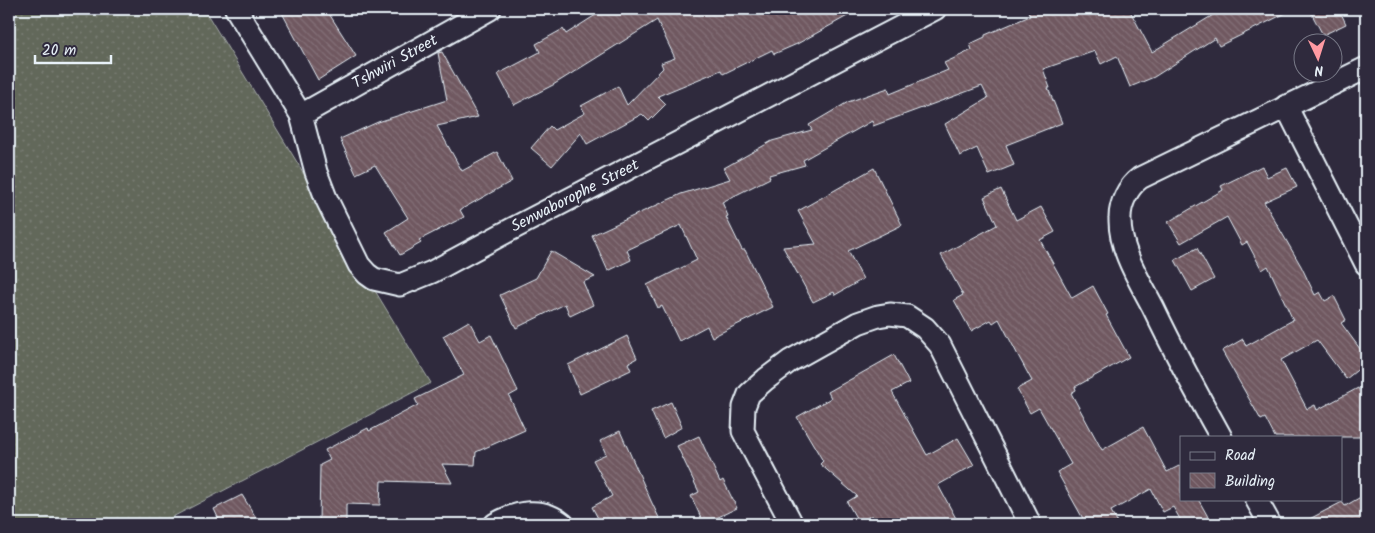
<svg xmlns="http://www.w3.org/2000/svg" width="1375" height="533" viewBox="0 0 1375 533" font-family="Kalam,sans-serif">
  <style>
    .grass { fill: url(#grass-dots); stroke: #a5aca9 }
    .building { fill: url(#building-back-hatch); stroke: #e8f1f8 }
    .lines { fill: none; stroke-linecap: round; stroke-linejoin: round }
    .street-casing { stroke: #e8f1f8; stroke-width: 25 }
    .street { stroke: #2f2a3d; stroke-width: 21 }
    .labels { text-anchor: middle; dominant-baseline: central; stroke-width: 4.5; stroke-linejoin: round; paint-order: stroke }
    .street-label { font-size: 16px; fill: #e8f1f8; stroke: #2f2a3d }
  </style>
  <defs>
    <pattern id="grass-dots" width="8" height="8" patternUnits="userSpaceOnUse" patternTransform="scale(1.25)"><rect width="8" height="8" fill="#62675a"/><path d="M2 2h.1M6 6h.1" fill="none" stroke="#787d72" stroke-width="1.8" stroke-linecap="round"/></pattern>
    <pattern id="building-back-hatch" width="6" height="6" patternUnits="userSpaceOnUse" patternTransform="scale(1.25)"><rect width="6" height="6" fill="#6f5860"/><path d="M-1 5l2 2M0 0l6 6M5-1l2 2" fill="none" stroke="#847078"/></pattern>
  </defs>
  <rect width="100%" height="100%" fill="#2f2a3d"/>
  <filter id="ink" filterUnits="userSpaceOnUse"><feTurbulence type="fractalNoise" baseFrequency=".02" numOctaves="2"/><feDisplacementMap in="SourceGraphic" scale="10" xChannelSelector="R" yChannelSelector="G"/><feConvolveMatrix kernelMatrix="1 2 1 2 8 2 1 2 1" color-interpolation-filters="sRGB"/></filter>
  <g filter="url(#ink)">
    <path class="grass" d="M9 9H204L431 383 159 524H9Z"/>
    <g class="building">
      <path d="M280 9H326L356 56 318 80Z"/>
      <path d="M605 9H860L797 44 774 54 772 50 723 74 721 70 658 96 666 104 649 121 642 114 587 144 581 133 552 166 531 148 550 126 554 130 585 113 581 106 618 86 627 105 663 68 661 63 675 58 657 20 553 85 514 105 498 74 540 52 536 44 563 29 566 34Z"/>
      <path d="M1027 9H1129L1152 52 1223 9H1294L1219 46 1215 38 1154 77 1130 87 1117 56 1101 64 1095 51 1043 69 1050 88H1048L1062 123 1006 145 1014 165 989 175 977 148 960 156 945 124 988 98 982 86 873 126 872 121 803 160 805 165 769 175 770 178 722 202 728 216 726 217 742 250H745L773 307 712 337 707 326 679 341 662 306 658 308 647 285 697 260 681 225 627 250 631 260 608 271 592 235 681 194 730 179 724 168 772 141 812 130 809 125 848 102 888 88 890 94 948 70 944 63 972 50 970 44 985 37V35L1030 16Z"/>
      <path d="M1309 9H1339L1346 24 1323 35Z"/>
      <path d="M442 52 478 117 437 126 462 171 497 152 512 181 460 210 464 217 419 240 421 243 400 255 386 232 408 218 375 165 356 174 340 139 378 122 447 100 438 53Z"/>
      <path d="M1262 166 1267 177 1287 168 1297 187 1264 202 1301 266 1315 295 1320 292 1325 301 1334 296 1346 320 1341 323 1366 357V363L1346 379 1317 340 1281 360 1307 409 1315 405 1317 410 1358 388 1366 402V437H1275L1265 418 1261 420 1222 351 1243 339 1246 346 1293 320 1268 266 1262 270 1247 242 1242 245 1227 217 1181 243 1168 222 1223 190 1221 186Z"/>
      <path d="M874 168 902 225 848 251 863 279 835 295 834 292 813 302 783 247 816 244 798 211Z"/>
      <path d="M1001 189 1016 220 1041 207 1055 232 1040 240 1072 298 1093 286 1108 314 1106 315 1129 357 1075 387 1076 390 1071 393 1102 450 1143 427 1167 472 1181 465V499H1198L1212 524H1183L1173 507 1163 512 1151 489 1111 511 1118 524H1086L1057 472 1071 464 1039 408 1030 413 1017 389 1032 381 1020 359 999 319 993 323 991 320 971 331 954 300 963 295 941 255 997 225 984 197Z"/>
      <path d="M1197 248 1214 279 1192 291 1175 260Z"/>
      <path d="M551 251 595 277 583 282 593 305 570 316 565 304 516 328 500 295 536 278Z"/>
      <path d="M469 321 480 341 491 335 518 391 509 396 525 430 476 452 475 465 442 464 452 483 381 481 380 505 346 504V524H319L320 465 330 460 325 450 368 428 369 431 418 405 415 399 464 375 443 336Z"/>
      <path d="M627 336 637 358 628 363 631 370 580 394 568 365Z"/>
      <path d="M894 355 909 383 892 392 927 455 958 438 974 465 938 485 959 524H877L872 515 859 523 847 502 857 496 820 464 823 461 797 417 831 398 828 392Z"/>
      <path d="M671 402 682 427 663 438 651 411Z"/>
      <path d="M620 431 651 501 662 524H601L592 507 612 496 593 460 606 454 600 441Z"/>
      <path d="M699 436 720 482 723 480 737 508 704 524 691 496 699 492 677 446Z"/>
      <path d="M1366 494V520L1358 524H1300L1342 502 1345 506Z"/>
      <path d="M242 495 260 524H221L214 509Z"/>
    </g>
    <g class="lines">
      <defs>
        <g id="street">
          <path d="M236 9 301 115 316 172 326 198 359 265 367 274 374 279 400 285 432 272 510 230 935 9"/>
          <path d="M1286 106 1366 264"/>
          <path d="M301 115 490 9"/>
          <path d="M1221 437C1197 394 1174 351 1153 307 1139 280 1119 249 1120 218 1120 203 1128 187 1140 178L1366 68"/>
          <path d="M1256 499 1270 524"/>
          <path d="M495 524C516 512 542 506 563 524"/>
          <path d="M792 524 743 431 744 407 749 394 766 379 790 361 858 323 878 316 890 314 907 316 925 328 940 345 1030 524"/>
        </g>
      </defs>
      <use href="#street" class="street-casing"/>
      <use href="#street" class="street"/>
    </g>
  </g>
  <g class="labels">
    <g class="street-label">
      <text transform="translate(395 62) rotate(-29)">Tshwiri Street</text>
      <text transform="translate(575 196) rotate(-27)">Senwaborophe Street</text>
    </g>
  </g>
  <rect width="1375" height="533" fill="none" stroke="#2f2a3d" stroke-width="30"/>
  <rect x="15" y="15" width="1345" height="503" fill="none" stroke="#e8f1f8" stroke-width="2" filter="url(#ink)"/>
  <rect x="1180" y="436" width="162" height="65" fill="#2f2a3d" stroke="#797a88"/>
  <rect x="1190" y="452" width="25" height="8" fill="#2f2a3d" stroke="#797a88"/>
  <text x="1225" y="460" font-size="15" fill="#e8f1f8">Road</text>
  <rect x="1190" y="473" width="25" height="15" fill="url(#building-back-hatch)" stroke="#797a88"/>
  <text x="1225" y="486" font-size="15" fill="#e8f1f8">Building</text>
  <g transform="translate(1318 58) rotate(176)"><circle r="24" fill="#2f2a3d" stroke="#797a88"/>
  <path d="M0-4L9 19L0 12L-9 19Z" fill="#ff9aa2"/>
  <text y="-8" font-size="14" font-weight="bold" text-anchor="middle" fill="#e8f1f8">N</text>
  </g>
  <path d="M35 55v8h76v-8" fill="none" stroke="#e8f1f8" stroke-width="2.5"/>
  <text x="42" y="55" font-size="15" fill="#e8f1f8" stroke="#2f2a3d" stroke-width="4" paint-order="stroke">20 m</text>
</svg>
